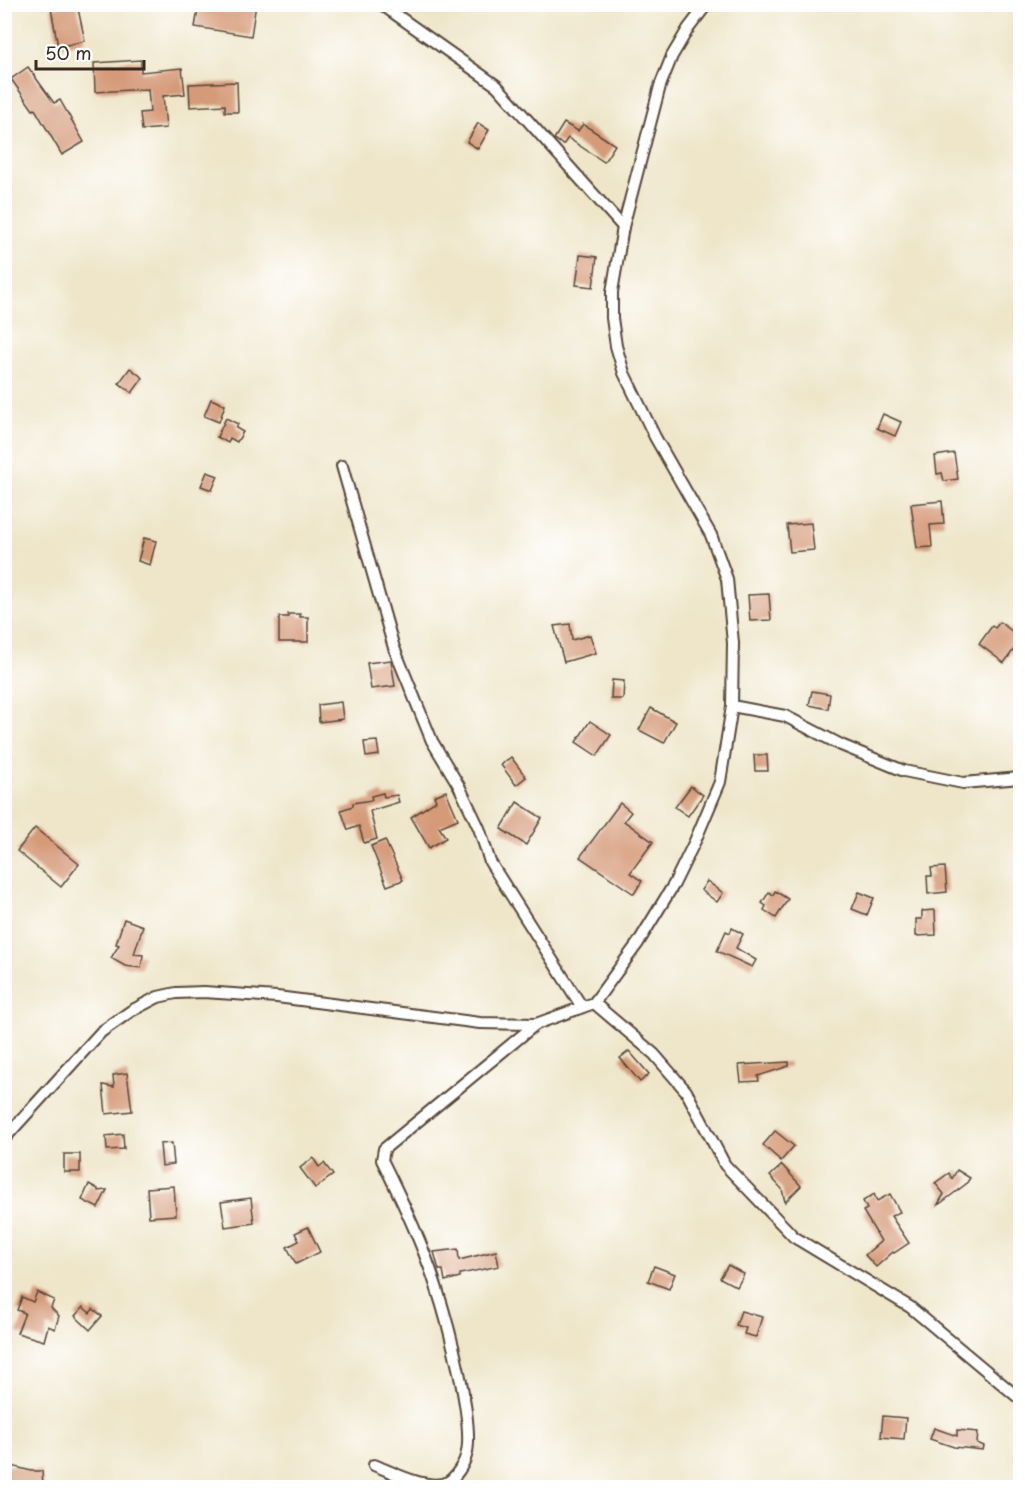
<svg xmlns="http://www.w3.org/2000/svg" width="1025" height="1492" viewBox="0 0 1025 1492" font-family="'Playpen Sans',sans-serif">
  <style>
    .building { fill: #d59a78 }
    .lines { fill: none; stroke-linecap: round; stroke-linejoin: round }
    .street-casing { stroke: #564638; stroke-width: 14 }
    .street { stroke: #fff; stroke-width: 10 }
  </style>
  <rect width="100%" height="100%" fill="#fff"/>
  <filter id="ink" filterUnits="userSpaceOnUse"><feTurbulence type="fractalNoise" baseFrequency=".0167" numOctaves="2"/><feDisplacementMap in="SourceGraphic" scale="12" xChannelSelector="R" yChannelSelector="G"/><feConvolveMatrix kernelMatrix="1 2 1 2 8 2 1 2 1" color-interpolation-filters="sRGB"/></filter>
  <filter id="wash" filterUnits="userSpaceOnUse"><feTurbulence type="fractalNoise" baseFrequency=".008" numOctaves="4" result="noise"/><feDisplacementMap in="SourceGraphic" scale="24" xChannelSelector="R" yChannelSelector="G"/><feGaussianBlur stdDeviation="1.35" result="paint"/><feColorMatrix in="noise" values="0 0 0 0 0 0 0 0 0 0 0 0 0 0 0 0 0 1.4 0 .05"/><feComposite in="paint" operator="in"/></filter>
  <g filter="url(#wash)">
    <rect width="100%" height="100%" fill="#efe6ca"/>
    <g id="blocks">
      <g class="building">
        <path d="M67 4H77L85 41 58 47 51 8Z"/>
        <path d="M199 4H256L251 36 195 27Z"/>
        <path d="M141 60V72L182 68 185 94 163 96 166 128 142 130 140 113 150 112 148 89 95 92 94 63Z"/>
        <path d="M28 67 54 103 60 100 84 142 62 155 35 109 33 110 11 79Z"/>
        <path d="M237 82 238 112H225V105L190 107 189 84Z"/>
        <path d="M478 123 489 130 478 149 467 142Z"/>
        <path d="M564 123 578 131 583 124 615 145 604 162 568 138 563 145 556 140 554 139Z"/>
        <path d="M580 255 597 257 593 287 576 285Z"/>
        <path d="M130 368 143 378 132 393 119 383Z"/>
        <path d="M211 399 225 405 219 422 204 416Z"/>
        <path d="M883 414 901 422 895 436 877 428Z"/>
        <path d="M226 418 238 424 236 428 243 432 237 442 230 438 228 443 217 437Z"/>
        <path d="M954 453 958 479 944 481 942 473 937 474 935 456Z"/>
        <path d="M207 472 218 476 212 490 201 486Z"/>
        <path d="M942 501 944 524 930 525 932 547 917 548 911 504Z"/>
        <path d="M811 523 814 550 790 552 787 525Z"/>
        <path d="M144 538 156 541 150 565 138 561Z"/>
        <path d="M769 594 771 620 750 621 748 595Z"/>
        <path d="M288 614H300V617H308V642H279V617H288Z"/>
        <path d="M1000 622 1013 632 1015 630 1020 635V641L1004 663 979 644 992 626 995 628Z"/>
        <path d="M570 624 572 640 590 635 596 653 564 662 554 626Z"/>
        <path d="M391 660 395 686 371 689 367 663Z"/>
        <path d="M612 680 624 681 623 699H611Z"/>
        <path d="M812 691 830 694 828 709 809 705Z"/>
        <path d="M341 702 343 719 319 722 318 705Z"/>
        <path d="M651 708 676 722 664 743 639 730Z"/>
        <path d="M590 721 611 735 597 756 576 742Z"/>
        <path d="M377 741 379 755 366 757 364 742Z"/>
        <path d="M754 755H767L768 771H755Z"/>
        <path d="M511 757 526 777 516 785 501 765Z"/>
        <path d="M691 786 703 795 688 816 675 807Z"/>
        <path d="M446 791 458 819 439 827 446 838 429 848 411 817 436 801 434 796Z"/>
        <path d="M383 793 384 797 397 795 399 802 370 811 377 839 364 843 359 826 348 830 341 810 353 806V803L372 800 371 796Z"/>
        <path d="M517 802 542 818 526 845 501 829Z"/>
        <path d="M620 803 631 812 624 821 653 842 630 873 642 881 634 894 580 857Z"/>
        <path d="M35 828 79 864 61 887 17 851Z"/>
        <path d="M385 840 403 880 387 886 371 846Z"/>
        <path d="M945 867 947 892 928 894 927 876H932L931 868Z"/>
        <path d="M707 881 723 893 717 902 701 890Z"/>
        <path d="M775 891 788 899 776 918 764 910 766 906 762 903 769 892 773 895Z"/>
        <path d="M859 892 874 898 867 915 852 909Z"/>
        <path d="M935 910 936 935 916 936V919H922V911Z"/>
        <path d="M124 919 143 926 134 954 143 955 141 968 125 966 111 958 119 945 116 944Z"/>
        <path d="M732 928 743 934 736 948 756 960 752 967 717 951 726 931 730 933Z"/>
        <path d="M629 1051 649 1074 640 1082 620 1058Z"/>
        <path d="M789 1062V1066L758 1076 759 1081 741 1082 739 1065Z"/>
        <path d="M127 1073 132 1111 106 1114 103 1085 114 1087 113 1075Z"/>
        <path d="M775 1131 794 1146 781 1161 763 1145Z"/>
        <path d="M123 1134 124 1149 107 1150 106 1136Z"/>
        <path d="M172 1143 174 1164 162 1166 160 1144Z"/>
        <rect x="64" y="1154" width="16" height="18"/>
        <path d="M313 1158 319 1167 324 1163 333 1175 315 1188 300 1168Z"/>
        <path d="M782 1165 801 1186 785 1202 782 1189 770 1176Z"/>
        <path d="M957 1170 970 1178 966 1184 937 1206 944 1194 935 1183 949 1173 952 1179Z"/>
        <path d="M89 1184 98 1189V1191L107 1190 98 1208 82 1200Z"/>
        <path d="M174 1186 176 1215 149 1217 147 1188Z"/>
        <path d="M874 1194 877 1201 890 1194 900 1212 891 1216 909 1243 894 1253 893 1252 876 1267 865 1255 881 1241 863 1211 867 1209 863 1201Z"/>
        <path d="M251 1198 254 1223 225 1227 221 1202Z"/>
        <path d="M308 1227 320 1252 296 1264 287 1247 299 1241 295 1233Z"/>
        <path d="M458 1249 459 1260 496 1251 499 1266 460 1274V1277L445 1281 443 1270H439L434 1252Z"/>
        <path d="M728 1265 744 1274 737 1287 720 1278Z"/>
        <path d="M654 1266 675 1274 669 1289 648 1281Z"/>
        <path d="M37 1292 54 1300 51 1308 59 1316 55 1329 48 1326 44 1341 17 1333 25 1313 17 1310 22 1297 33 1302Z"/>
        <path d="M83 1307 90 1313 93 1309 102 1316 90 1330 75 1316Z"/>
        <path d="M741 1311 762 1317 756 1337 744 1334 746 1328 736 1325Z"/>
        <path d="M883 1416 906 1418 904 1439 881 1437Z"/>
        <path d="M934 1428 957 1436V1430L978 1432 977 1443 984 1446 983 1450 954 1447 930 1439Z"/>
        <path d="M8 1465 31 1471H42L43 1485H33V1488H4V1477Z"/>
      </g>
    </g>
  </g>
  <g filter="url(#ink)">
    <use href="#blocks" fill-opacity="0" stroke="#564638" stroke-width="1.5"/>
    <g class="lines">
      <defs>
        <g id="street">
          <path d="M381 4 497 86 623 227"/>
          <path d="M342 466 394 648 432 741 459 786 479 828 490 862 582 1007"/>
          <path d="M732 706 785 716 841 745 904 771 963 783 1020 778"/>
          <path d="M594 1003 654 1054 686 1091 725 1165 794 1237 910 1307 1020 1399"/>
          <path d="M4 1139 101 1032 131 1011 158 997 176 993 204 992 277 997 480 1023 536 1024 594 1003 638 943 674 884 695 841 720 782 732 706 733 643 727 579 711 535 655 437 624 373 616 346 612 318V292L623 227 660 86 672 56 688 29 707 4"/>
          <path d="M374 1465C392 1472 429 1492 448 1482 455 1478 464 1464 466 1456 476 1424 447 1320 436 1286 423 1245 401 1198 382 1160L384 1149 536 1024"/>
        </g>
      </defs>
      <use href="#street" class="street-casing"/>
      <use href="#street" class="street"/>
    </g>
  </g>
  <rect width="1025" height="1492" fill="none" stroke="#fff" stroke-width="24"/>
  <path d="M36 60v9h108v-9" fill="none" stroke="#3b2a1e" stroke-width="3"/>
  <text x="45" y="60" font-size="18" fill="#3b2a1e" stroke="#ffffff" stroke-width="4.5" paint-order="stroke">50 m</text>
</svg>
